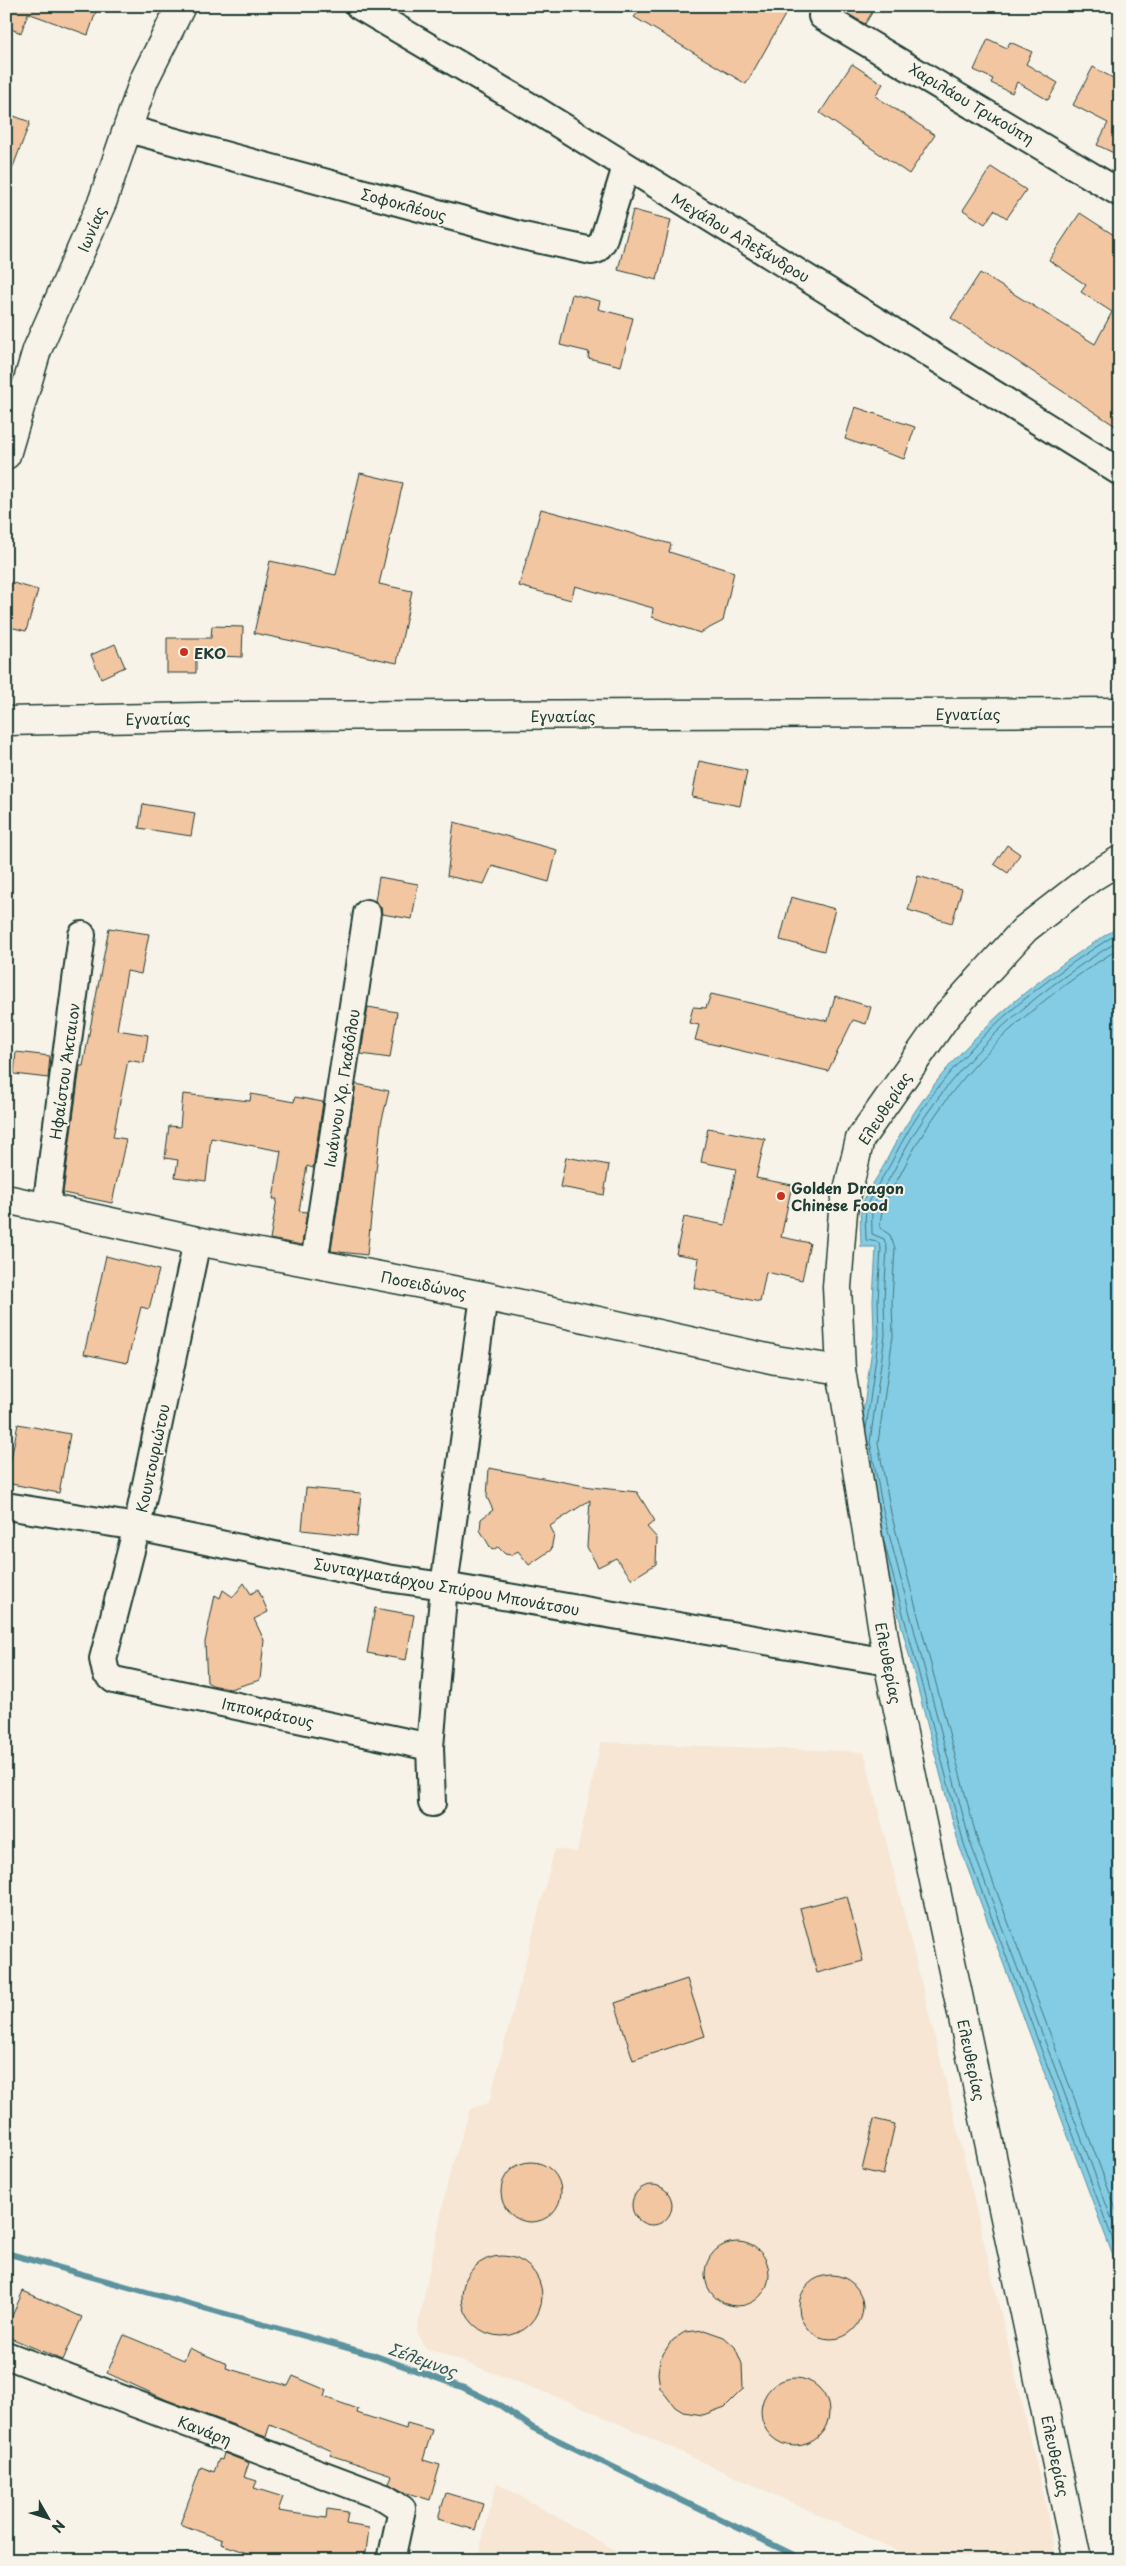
<svg xmlns="http://www.w3.org/2000/svg" width="1126" height="2566" viewBox="0 0 1126 2566" font-family="'Playpen Sans',sans-serif">
  <style>
    .built { fill: #f6e6d3 }
    .water { fill: #83cce4; stroke: #5b939e }
    .lines { fill: none; stroke-linecap: round; stroke-linejoin: round }
    .shore { stroke: #47767a; stroke-width: 1 }
    .stream { stroke: #5b939e; stroke-width: 6 }
    .building { fill: #f3c6a2; stroke: #1f3d34 }
    .street-casing { stroke: #1f3d34; stroke-width: 30 }
    .secondary-casing { stroke: #1f3d34; stroke-width: 31 }
    .street { stroke: #f7f3e8; stroke-width: 26 }
    .secondary { stroke: #f7f3e8; stroke-width: 28 }
    .poi-dot { fill: #c8321e; stroke: #f7f3e8; stroke-width: 2 }
    .labels { text-anchor: middle; dominant-baseline: central; stroke-width: 4; stroke-linejoin: round; paint-order: stroke }
    .street-label { font-size: 15px; fill: #1f3d34; stroke: #f7f3e8 }
    .poi-label { font-size: 15px; font-weight: bold; fill: #1f3d34; stroke: #f7f3e8; text-anchor: start }
    .water-label { font-size: 16px; font-style: italic; fill: #335a57; stroke: #f7f3e8 }
  </style>
  <rect width="100%" height="100%" fill="#f7f3e8"/>
  <filter id="ink" filterUnits="userSpaceOnUse"><feTurbulence type="fractalNoise" baseFrequency=".02" numOctaves="2"/><feDisplacementMap in="SourceGraphic" scale="10" xChannelSelector="R" yChannelSelector="G"/><feConvolveMatrix kernelMatrix="1 2 1 2 8 2 1 2 1" color-interpolation-filters="sRGB"/></filter>
  <g filter="url(#ink)">
    <g class="built">
      <path d="M601 1742 864 1752 953 2111 1042 2488 1053 2543 1054 2560H918L571 2402 424 2347 417 2331 448 2181 470 2109 489 2103 555 1849 577 1852Z"/>
      <path d="M497 2483 632 2560H477Z"/>
    </g>
    <path class="water" d="M1120 926V2282L1116 2264 959 1845 873 1518 859 1442 874 1334 873 1300 876 1247H861C861 1234 859 1217 862 1205 865 1194 878 1177 884 1165 936 1059 1020 988 1120 926Z"/>
    <g class="lines">
      <g class="shore">
        <path d="M1120 940C1024 998 944 1069 894 1170 888 1182 878 1195 873 1207 871 1214 872 1226 872 1234L884 1239 887 1248 884 1300 885 1335 870 1442 884 1515 970 1842 1120 2241"/>
        <path d="M1120 948C1026 1006 949 1076 900 1175 890 1194 880 1206 880 1228L890 1235 895 1248 892 1300 893 1336 878 1443 891 1513 977 1839 1120 2220"/>
        <path d="M866 1429 879 1335 878 1300 881 1248 878 1242 866 1240C866 1230 864 1215 867 1206 871 1193 884 1176 891 1163 940 1062 1025 990 1120 932"/>
        <path d="M883 1538 964 1844 1120 2259"/>
      </g>
      <path class="stream" d="M6 2253 373 2355 464 2388 501 2406 533 2428 804 2560"/>
    </g>
    <g class="building">
      <path d="M6 6H98L88 35 28 13 21 33 6 27Z"/>
      <path d="M644 6H790L746 84 634 17Z"/>
      <path d="M835 6H876L865 24Z"/>
      <path d="M988 39 1007 48 1010 42 1032 52 1026 64 1058 83 1048 100 1017 82 1012 93 991 83 993 79 974 70Z"/>
      <path d="M852 64 883 84 875 96 935 135 909 174 820 113Z"/>
      <path d="M1093 67 1120 82V156L1097 145 1108 123 1073 105Z"/>
      <path d="M6 113 30 122 8 180H6Z"/>
      <path d="M991 167 1026 190 1007 218 994 210 985 224 963 210Z"/>
      <path d="M633 210 671 220 657 280 618 270Z"/>
      <path d="M1080 213 1120 239V429L951 318 980 273 1095 344 1112 312 1081 292 1086 285 1049 260Z"/>
      <path d="M572 294 600 301 598 309 633 318 621 366 588 358 589 352 560 345Z"/>
      <path d="M855 407 915 427 904 459 845 439Z"/>
      <path d="M360 473 403 483 379 584 412 591 397 663 254 633 270 561 336 575Z"/>
      <path d="M541 509 671 544 669 552 734 572 723 621 700 633 652 617 653 608 575 586 571 600 519 586Z"/>
      <path d="M6 581 38 590 26 631 6 626Z"/>
      <path d="M212 626 243 627 242 657 196 655V673H167V638H211Z"/>
      <path d="M115 644 125 667 101 678 91 655Z"/>
      <path d="M699 761 747 771 740 806 692 797Z"/>
      <path d="M143 804 195 813 191 836 139 828Z"/>
      <path d="M454 822 557 850 549 882 492 866 484 884 447 876Z"/>
      <path d="M1007 845 1020 854 1008 873 994 864Z"/>
      <path d="M918 876 962 889 952 923 908 910Z"/>
      <path d="M379 877 418 884 412 919 382 914 381 907 375 901Z"/>
      <path d="M791 897 835 909 824 951 780 940Z"/>
      <path d="M109 928 149 934 141 974 127 971 117 1030 148 1035 144 1063 128 1060 113 1137 126 1139 112 1203 63 1193 80 1066H83Z"/>
      <path d="M711 994 828 1021 835 996 871 1007 866 1024 853 1020 828 1071 695 1040 699 1025 689 1023 693 1007 706 1008Z"/>
      <path d="M368 1007 397 1012 390 1058 361 1054Z"/>
      <path d="M16 1052 50 1056 48 1078 14 1074Z"/>
      <path d="M356 1084 389 1091 381 1124 367 1255 331 1251Z"/>
      <path d="M183 1094 250 1101 251 1094 294 1102 295 1097 323 1102 313 1168 307 1166 299 1211 307 1212 302 1245 270 1239 277 1199H273L281 1151 211 1138 206 1181 175 1177 178 1160 165 1158 169 1126 180 1127Z"/>
      <path d="M708 1128 765 1139 756 1178 792 1185 781 1237 810 1243 802 1280 766 1272 760 1302 694 1288 699 1258 676 1254 684 1217 725 1225 736 1169 701 1162Z"/>
      <path d="M566 1157 609 1165 604 1195 560 1187Z"/>
      <path d="M106 1256 159 1270 149 1309 141 1307 127 1363 84 1354Z"/>
      <path d="M18 1424 70 1434 59 1493 6 1483Z"/>
      <path d="M489 1468 591 1487 637 1492 655 1521 647 1527 657 1538 656 1564 632 1579 616 1558 598 1567 587 1547 590 1500 550 1526 554 1534 551 1550 529 1565 518 1551 511 1555 505 1554 498 1547 492 1550 480 1530 481 1519 493 1510 487 1497Z"/>
      <path d="M306 1488 361 1493 357 1536 302 1530Z"/>
      <path d="M244 1583 251 1594 258 1589 268 1612 254 1619 264 1640 260 1680 230 1689 212 1685 207 1682 205 1642 215 1595 220 1598 223 1590 233 1597Z"/>
      <path d="M375 1608 414 1615 406 1660 367 1653Z"/>
      <path d="M847 1896 863 1961 817 1973 800 1908Z"/>
      <path d="M687 1979 705 2036 633 2060 615 2003Z"/>
      <path d="M874 2119 895 2124 883 2175 862 2170Z"/>
      <circle cx="531" cy="2192" r="30"/>
      <circle cx="652" cy="2205" r="20"/>
      <circle cx="737" cy="2274" r="32"/>
      <circle cx="502" cy="2296" r="40"/>
      <circle cx="831" cy="2307" r="32"/>
      <path d="M23 2291 82 2317 63 2360 6 2336V2330Z"/>
      <path d="M704 2330 724 2337 735 2347 742 2364 743 2389 725 2407 703 2415 683 2412 675 2407 660 2388 658 2373 660 2359 672 2340 685 2332Z"/>
      <path d="M124 2335 184 2360 189 2348 227 2364 226 2368 288 2386 293 2376 326 2390 324 2397 358 2409 357 2413 406 2429 407 2423 432 2430 423 2460 440 2465 430 2500 404 2492 389 2484 392 2475 330 2455 332 2451 270 2424 266 2437 167 2400 107 2373Z"/>
      <circle cx="795" cy="2412" r="34"/>
      <path d="M224 2453 249 2463 244 2477 257 2481 254 2488 283 2497 278 2511 326 2518 327 2509 348 2512 346 2524 369 2528 365 2560H296L264 2555 263 2558 221 2544 222 2540 180 2524 201 2467 214 2472 219 2459 222 2460Z"/>
      <path d="M446 2493 483 2504 475 2530 438 2519Z"/>
    </g>
    <g class="lines">
      <defs>
        <g id="street">
          <path d="M359 6 536 110 1120 472"/>
          <path d="M822 16 1120 193"/>
          <path d="M128 129 523 236 592 251 596 250 603 241 626 167"/>
          <path d="M46 1208 82 935"/>
          <path d="M197 1241 137 1527 103 1659 106 1673 114 1680 430 1747"/>
          <path d="M314 1263 367 913"/>
          <path d="M6 1506 137 1527 387 1578 444 1586 888 1662"/>
          <path d="M432 1803 430 1747 444 1586 484 1296"/>
          <path d="M6 2355 385 2498 402 2509 391 2560"/>
        </g>
        <g id="secondary">
          <path d="M6 455 37 350 103 200 144 80 181 6"/>
          <path d="M6 721 248 716 1120 712"/>
          <path d="M6 1199 197 1241 484 1296 776 1360 841 1370"/>
          <path d="M1077 2560 888 1662 841 1370 837 1287 843 1211 860 1139 947 1015 1025 929 1092 877 1120 860"/>
        </g>
      </defs>
      <use href="#street" class="street-casing"/>
      <use href="#secondary" class="secondary-casing"/>
      <use href="#street" class="street"/>
      <use href="#secondary" class="secondary"/>
    </g>
  </g>
  <g class="poi-dot">
    <circle cx="184" cy="652" r="5"/>
    <circle cx="781" cy="1196" r="5"/>
  </g>
  <g class="labels">
    <g class="street-label">
      <text transform="translate(972 103) rotate(31)">Χαριλάου Τρικούπη</text>
      <text transform="translate(404 204) rotate(15)">Σοφοκλέους</text>
      <text transform="translate(91 229) rotate(-67)">Ιωνίας</text>
      <text transform="translate(741 237) rotate(31)">Μεγάλου Αλεξάνδρου</text>
      <text x="968" y="713">Εγνατίας</text>
      <text x="563" y="715">Εγνατίας</text>
      <text transform="translate(158 718) rotate(-1)">Εγνατίας</text>
      <text transform="translate(64 1071) rotate(-82)">Ηφαίστου Άκταιον</text>
      <text transform="translate(341 1088) rotate(-81)">Ιωάννου Χρ. Γκαδόλου</text>
      <text transform="translate(884 1108) rotate(-57)">Ελευθερίας</text>
      <text transform="translate(424 1284) rotate(11)">Ποσειδώνος</text>
      <text transform="translate(152 1458) rotate(-78)">Κουντουριώτου</text>
      <text transform="translate(447 1586) rotate(10)">Συνταγματάρχου Σπύρου Μπονάτσου</text>
      <text transform="translate(889 1663) rotate(79)">Ελευθερίας</text>
      <text transform="translate(268 1712) rotate(12)">Ιπποκράτους</text>
      <text transform="translate(972 2060) rotate(78)">Ελευθερίας</text>
      <text transform="translate(205 2430) rotate(21)">Κανάρη</text>
      <text transform="translate(1056 2456) rotate(78)">Ελευθερίας</text>
    </g>
    <g class="poi-label">
      <text x="194" y="652">EKO</text>
      <text x="791" y="1187">Golden Dragon<tspan x="791" dy="17">Chinese Food</tspan></text>
    </g>
    <g class="water-label">
      <text transform="translate(423 2359) rotate(20)">Σέλεμνος</text>
    </g>
  </g>
  <rect width="1126" height="2566" fill="none" stroke="#f7f3e8" stroke-width="25"/>
  <rect x="12" y="12" width="1101" height="2541" fill="none" stroke="#1f3d34" stroke-width="2" filter="url(#ink)"/>
  <g transform="translate(48 2518) rotate(129)" stroke="#f7f3e8" stroke-width="4" paint-order="stroke">
  <path d="M0-4L9 19L0 12L-9 19Z" fill="#1f3d34"/>
  <text y="-8" font-size="14" font-weight="bold" text-anchor="middle" fill="#1f3d34">N</text>
  </g>
</svg>
